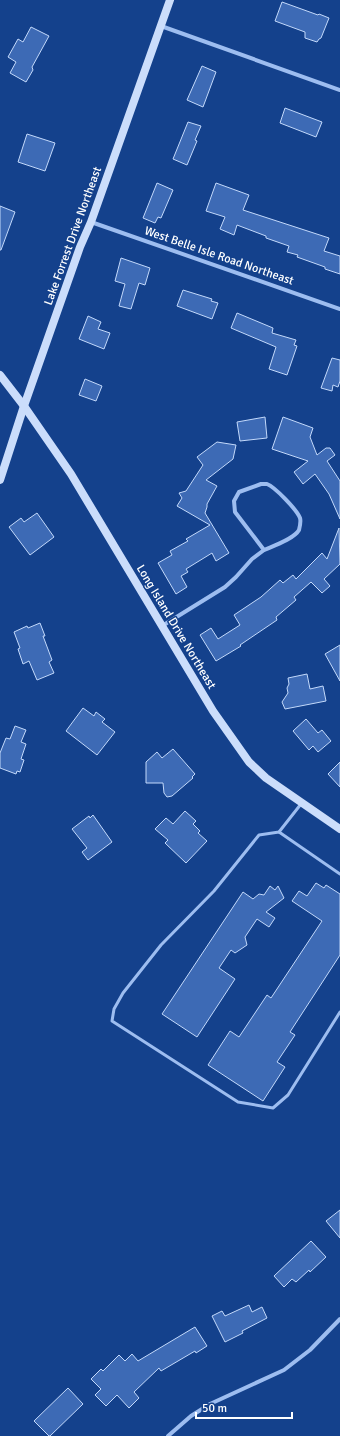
<svg xmlns="http://www.w3.org/2000/svg" width="340" height="1436" viewBox="0 0 340 1436" font-family="Signika,sans-serif">
  <style>
    .building { fill: #3d6ab5; stroke: #c3d9fb }
    .lines { fill: none; stroke-linecap: round; stroke-linejoin: round }
    .lane { stroke: #9dbdf0; stroke-width: 3 }
    .street { stroke: #9dbdf0; stroke-width: 4 }
    .secondary { stroke: #cbddfb; stroke-width: 8 }
    .labels { text-anchor: middle; dominant-baseline: central; stroke-width: 3; stroke-linejoin: round; paint-order: stroke }
    .street-label { font-size: 12px; fill: #fff; stroke: #14418c }
  </style>
  <rect width="100%" height="100%" fill="#14418c"/>
  <g class="building">
    <path d="M282 2 318 15 319 14 329 18 321 38 319 39 317 42 305 38V32L275 21Z"/>
    <path d="M31 27 49 36 32 67 33 70 26 82 10 73 16 62 8 57 18 39 23 42Z"/>
    <path d="M202 66 216 72 203 107 187 100Z"/>
    <path d="M285 108 322 122 316 137 280 123Z"/>
    <path d="M188 122 201 126 195 140 197 141 187 165 173 159Z"/>
    <path d="M27 134 55 143 45 171 18 162Z"/>
    <path d="M157 183 173 190 161 218 158 217 155 223 143 218Z"/>
    <path d="M216 183 249 195 243 210 329 238 324 251 340 256V274L325 269V267L297 257 298 255 287 252 289 246 266 238V236L237 225 234 235 220 229 225 217 206 211Z"/>
    <path d="M0 206 15 212 1 250H0Z"/>
    <path d="M121 258 150 268 145 285 139 283 131 309 119 306 125 284 115 281Z"/>
    <path d="M183 290 212 299 211 301 218 303 212 319 177 306Z"/>
    <path d="M237 313 273 328 272 333 296 340 294 345 297 346 287 375 269 369 276 347 231 328Z"/>
    <path d="M88 316 101 322 98 329 110 333 104 349 79 339Z"/>
    <path d="M332 358 340 360V381L338 387 333 385 332 391 321 388Z"/>
    <path d="M85 379 102 386 96 401 79 395Z"/>
    <path d="M265 417 267 438 240 441 237 422Z"/>
    <path d="M283 417 313 428 310 437 317 455 326 448H330L335 455 327 461 340 481V519L329 494 315 474 303 484 294 472 308 461 272 449Z"/>
    <path d="M217 442 236 445 233 459 206 480 217 486 207 504V507L205 513 229 553 216 561 212 553 186 569 188 572 181 576 187 587 176 594 158 563 172 555 170 551 188 541 186 539 210 525 177 506 182 498 179 493 186 491 203 465 197 457Z"/>
    <path d="M37 513 54 537 30 555 9 527 21 518 24 522Z"/>
    <path d="M339 528 340 564 324 579 330 586 322 593 311 582 294 597 296 600 276 617 277 620 240 645 241 646 216 661 200 635 211 628 218 639 240 625 234 615 261 597 280 580 283 583 293 575 296 579 322 553 327 559Z"/>
    <path d="M40 623 45 636H43L52 660 49 662 54 673 37 680 29 661 23 664 18 649 20 648 14 632 27 626 28 628Z"/>
    <path d="M340 645V681L325 654Z"/>
    <path d="M307 674 310 689 323 686 326 701 285 709 282 702 288 693 287 688 289 684 288 678Z"/>
    <path d="M83 708 94 716 96 712 105 719 102 722 115 732 97 755 66 731Z"/>
    <path d="M306 719 318 733 322 730 331 741 318 752 313 746 309 750 293 731Z"/>
    <path d="M15 726 26 730 21 742 26 744 21 759 24 760 20 772 17 771 16 774 0 768V753L6 738 10 739Z"/>
    <path d="M173 749 195 774 192 777 193 778 172 796 167 797 164 793 163 783H146V762L157 752 162 758Z"/>
    <path d="M340 762V787L328 774Z"/>
    <path d="M185 811 196 821 193 824 200 831 198 833 207 841 186 863 165 843 168 840 155 829 166 818 173 824Z"/>
    <path d="M93 815 112 842 88 860 82 852 87 848 72 829 89 816 90 818Z"/>
    <path d="M316 883 324 888 326 885 340 894V955L290 1032 295 1035 277 1062 285 1067 263 1101 208 1065 230 1031 239 1037 267 995 271 998 322 921 292 901 299 891 307 896Z"/>
    <path d="M270 886 275 890 278 886 284 898 266 912 275 918 269 927 257 919 245 937 247 945 235 953 231 950 219 968 235 979 197 1037 162 1014 243 892 253 899 259 894 264 895Z"/>
    <path d="M340 1210V1238L326 1221Z"/>
    <path d="M311 1241 326 1257 310 1272 309 1270 296 1282 292 1279 284 1287 274 1276Z"/>
    <path d="M249 1305 252 1312 262 1307 267 1318 242 1331 243 1333 225 1342 212 1316 222 1311 225 1316Z"/>
    <path d="M195 1327 207 1346 196 1353 195 1351 161 1371 159 1368 134 1392 139 1398 129 1408 117 1395 106 1406 95 1395 101 1389 91 1379 101 1369 103 1371 119 1355 125 1361 132 1354 138 1361Z"/>
    <path d="M68 1388 83 1404 50 1436H49L34 1421Z"/>
  </g>
  <g class="lines">
    <g class="lane">
      <path d="M301 804 279 832 259 835 214 891 161 945 123 993 114 1009 112 1021 238 1102 273 1108 288 1095 340 1012"/>
      <path d="M279 832 340 874"/>
    </g>
    <g class="street">
      <path d="M161 26 340 90"/>
      <path d="M91 222 340 309"/>
      <path d="M261 484C263 484 265 484 267 484 275 487 297 510 300 518 301 521 300 526 299 530 294 539 273 546 264 550L235 512 234 501 239 492Z"/>
      <path d="M162 626 225 587 236 577 252 559 264 550"/>
      <path d="M168 1436 191 1416 210 1404 284 1370 310 1350 340 1319"/>
    </g>
    <g class="secondary">
      <path d="M0 375 24 406 71 474 213 711 249 762 266 778 340 829"/>
      <path d="M0 480 24 406 80 247 91 222 170 0"/>
    </g>
  </g>
  <g class="labels">
    <g class="street-label">
      <text transform="translate(73 236) rotate(-70)">Lake Forrest Drive Northeast</text>
      <text transform="translate(219 256) rotate(19)">West Belle Isle Road Northeast</text>
      <text transform="translate(176 627) rotate(59)">Long Island Drive Northeast</text>
    </g>
  </g>
  <path d="M196 1412v6h96v-6" fill="none" stroke="#ffffff" stroke-width="2"/>
  <text x="202" y="1412" font-size="12" fill="#ffffff" stroke="#14418c" stroke-width="3" paint-order="stroke">50 m</text>
</svg>
